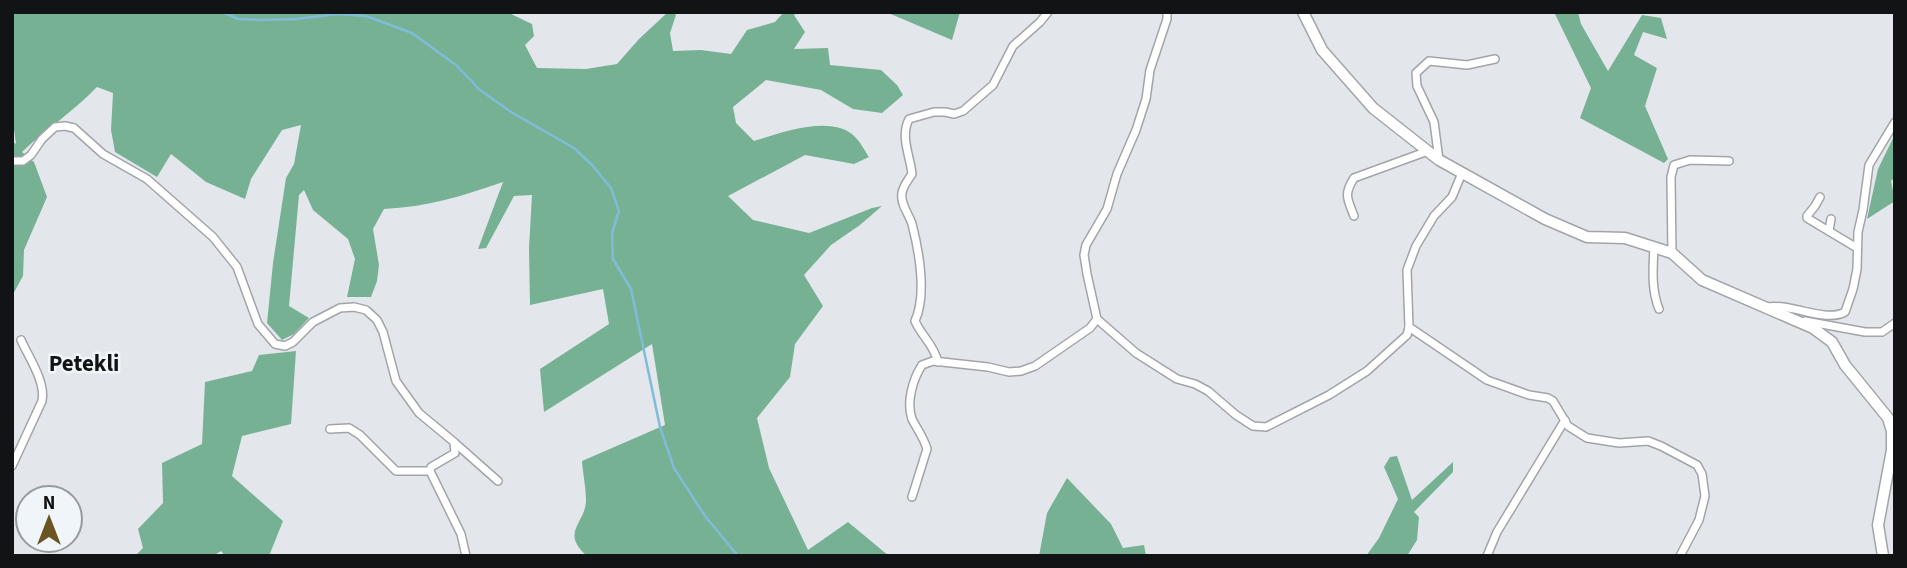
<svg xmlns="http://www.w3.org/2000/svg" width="1907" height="568" viewBox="0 0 1907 568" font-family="'Source Sans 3',sans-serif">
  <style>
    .forest { fill: #77b194 }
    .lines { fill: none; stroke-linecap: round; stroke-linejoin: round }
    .stream { stroke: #80bcd9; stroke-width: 2.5 }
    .street-casing { stroke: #a1a5aa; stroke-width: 10 }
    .secondary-casing { stroke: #a1a5aa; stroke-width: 13 }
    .street { stroke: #fff; stroke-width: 7 }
    .secondary { stroke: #fff; stroke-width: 10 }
    .labels { text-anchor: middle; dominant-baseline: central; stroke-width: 5; stroke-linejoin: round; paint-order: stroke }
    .quarter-label { font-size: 23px; font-weight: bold; fill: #121315; stroke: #f0f5f9 }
  </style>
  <rect width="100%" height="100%" fill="#e3e7ec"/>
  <g class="forest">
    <path d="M12 12H507L532 24 534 36 525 45 537 68 586 69 617 64 639 39 668 12H673L676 15 670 33 673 51 701 50 731 54 747 30 775 22 784 12H798L794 15 805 32 794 49 828 48 830 65 881 70 897 85 903 95 882 113 853 109 821 90 766 80 733 107 736 123 754 141C781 133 834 113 856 138 861 143 865 151 869 157L854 164 805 155 728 196 753 220 809 233 872 208 882 206 860 225 831 245 804 275 823 306 795 344 790 377 757 418 769 468 808 550 848 522 889 556H587C560 532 585 524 586 501 586 488 583 474 582 461L665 425 652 344 544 412 540 369 609 324 603 289 530 305 529 248 532 195 514 196 486 248 478 249 503 182C463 196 427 207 384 209L373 229 379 265 377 281 371 297H347L355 259 348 239 313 210 304 190 299 195 289 306 309 318 294 334 282 340 267 323 273 263 286 178 294 164 301 125 282 130 251 179 245 199 206 182 171 154 157 177 115 152 111 130 113 93 97 87C74 111 46 129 22 152L34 162 47 197 24 250 23 276 12 296V141L16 144 12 115Z"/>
    <path d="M886 12H960L952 40Z"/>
    <path d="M1554 12H1578L1581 24 1608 71 1642 15 1661 18 1667 39 1643 32 1634 55 1657 68 1645 106 1668 159 1664 163 1580 118 1591 88Z"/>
    <path d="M1895 134V177L1891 181 1895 201 1867 219 1878 169Z"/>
    <path d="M296 351 291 424 242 436 232 476 283 521 269 556H225L221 551 213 556H135L143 548 138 529 163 503 162 463 202 444 205 382 252 371 259 355Z"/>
    <path d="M1397 456 1412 500 1453 462V472L1414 512 1419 517 1417 540 1407 556H1366L1379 538 1398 499 1384 467 1390 457Z"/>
    <path d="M1067 478 1111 524 1123 548 1144 545 1146 556H1039L1047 513Z"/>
  </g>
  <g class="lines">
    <path class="stream" d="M222 12 238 19 261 20 296 19 338 14 366 16 412 33 456 65 480 90 511 112 574 148 592 165 611 188 619 211 612 233 613 259 631 289 660 427 674 468 705 516 738 556"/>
    <defs>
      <g id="street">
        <path d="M1167 12V19L1150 70 1146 99 1136 130 1117 174 1107 209 1086 245 1084 255 1087 274 1097 319 1136 353 1177 379 1195 384 1208 391 1236 415 1253 426 1266 427 1329 395 1367 371 1407 335 1409 327 1407 270 1416 246 1434 216 1452 197 1462 173"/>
        <path d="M1439 160 1434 122 1417 86 1416 73 1429 61 1467 65 1495 59"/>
        <path d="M12 161H23L31 155 42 139 55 127 65 126 74 128 103 154 147 179 213 237 237 267 258 324 275 344 285 346 293 342 313 322 340 308 354 307 366 310 377 320 383 332 396 381 419 413 454 442 455 453 431 467 430 471 461 534 466 556"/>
        <path d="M1820 197 1815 206 1807 216V218L1857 248"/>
        <path d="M1354 216C1348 200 1343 195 1354 178L1428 151"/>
        <path d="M1829 231 1831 219"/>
        <path d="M1654 247C1653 268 1651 289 1659 309"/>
        <path d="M1672 253 1671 177 1674 165 1690 160 1729 161"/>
        <path d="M1767 307C1792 303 1825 323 1845 312L1853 289 1857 269 1858 232 1863 210 1869 165 1895 122"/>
        <path d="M1805 321 1865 332H1882L1895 323"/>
        <path d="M1409 327 1487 380 1529 395 1548 398 1553 401 1568 426 1587 438 1619 443 1648 441 1661 446 1697 465 1702 474 1705 496 1699 520 1680 556"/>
        <path d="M938 362C933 343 922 337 915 321 927 295 919 251 912 224 909 214 900 204 902 193 903 186 908 180 912 174 910 155 900 137 909 119L934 112H945L954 114 963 111 993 85 1013 46 1040 22 1048 12"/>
        <path d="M330 429 349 428 360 435 396 471H430"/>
        <path d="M455 443 498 481"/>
        <path d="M12 466 42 401C46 382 29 358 21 340"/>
        <path d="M912 497 927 449C924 438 917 429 912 419 906 402 913 379 922 365L933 361 988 367 1009 372 1021 371 1035 366 1090 328 1097 319"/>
        <path d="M1487 556 1497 532 1565 420"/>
      </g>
      <path id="secondary" d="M1303 12 1322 50 1373 108 1439 160 1545 219 1587 237 1625 238 1672 253 1702 280 1813 328 1832 342 1845 365 1888 418 1892 431V450L1878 525 1883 556"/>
    </defs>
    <use href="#street" class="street-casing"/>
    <use href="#secondary" class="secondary-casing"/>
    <use href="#street" class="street"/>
    <use href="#secondary" class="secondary"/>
  </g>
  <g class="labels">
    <g class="quarter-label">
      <text x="84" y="363">Petekli</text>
    </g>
  </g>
  <rect width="1907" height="568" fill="none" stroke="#121315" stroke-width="28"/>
  <g transform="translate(49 519)"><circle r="33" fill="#f0f5f9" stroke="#979b9e" stroke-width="2"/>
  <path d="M0-5L12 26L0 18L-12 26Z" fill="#6c5324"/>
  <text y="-10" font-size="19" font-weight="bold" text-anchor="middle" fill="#121315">N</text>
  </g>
</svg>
